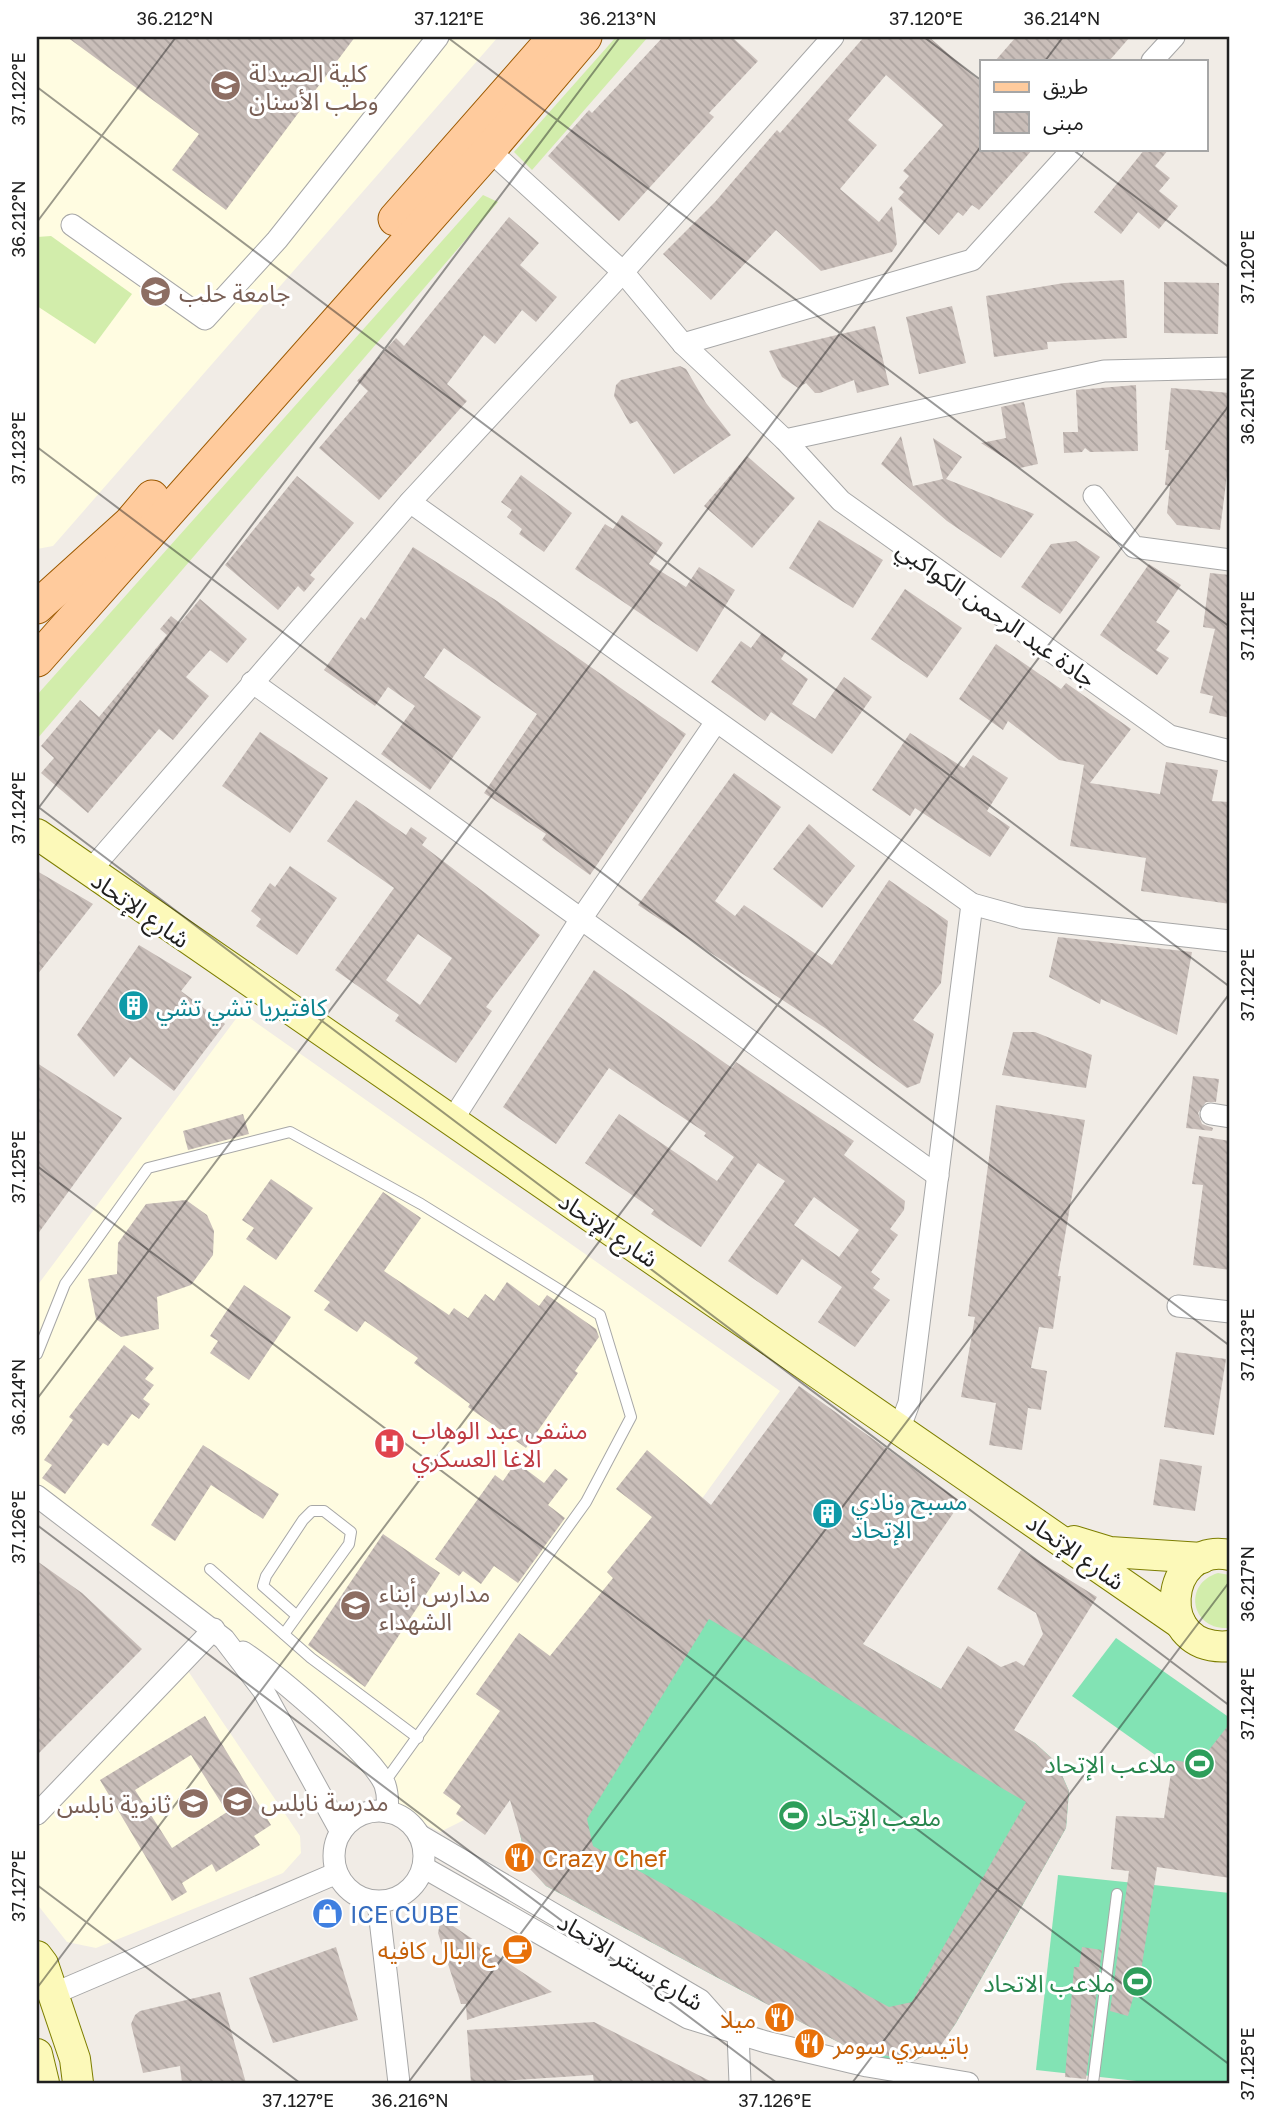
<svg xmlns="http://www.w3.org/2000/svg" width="1267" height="2120" viewBox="0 0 1267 2120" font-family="'Golos Text','Noto Sans Arabic',sans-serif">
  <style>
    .education { fill: #fffce1 }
    .grass { fill: #d2edab }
    .pitch { fill: #82e3b4 }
    .building { fill: url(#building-back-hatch); fill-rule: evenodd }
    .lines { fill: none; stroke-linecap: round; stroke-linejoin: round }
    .lane-casing { stroke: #a7a7a7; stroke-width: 12 }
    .street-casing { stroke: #a7a7a7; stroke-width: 23 }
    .secondary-casing { stroke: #7d7e00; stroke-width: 32 }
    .primary-casing { stroke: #9c5900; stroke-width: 35 }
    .lane { stroke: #fff; stroke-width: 10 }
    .street { stroke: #fff; stroke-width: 21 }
    .secondary { stroke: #fcf9b9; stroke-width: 30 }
    .primary { stroke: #ffcb9d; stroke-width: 33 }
    .ticks { fill: none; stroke: #202020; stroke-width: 2; stroke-opacity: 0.45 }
    .labels { text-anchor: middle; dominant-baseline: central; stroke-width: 6; stroke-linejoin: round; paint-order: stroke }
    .education-label { font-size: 24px; fill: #785e54; stroke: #fff; text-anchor: start }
    .street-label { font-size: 24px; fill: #202020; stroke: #fff }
    .culture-label { font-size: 24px; fill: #0d838f; stroke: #fff; text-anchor: start }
    .health-label { font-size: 24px; fill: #be3a42; stroke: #fff; text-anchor: start }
    .leisure-label { font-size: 24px; fill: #27864d; stroke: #fff; text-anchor: end }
    .food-label { font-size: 24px; fill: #c56008; stroke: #fff; text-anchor: start }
    .shop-label { font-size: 24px; fill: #366cbe; stroke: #fff; text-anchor: start }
    .neatline { fill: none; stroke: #202020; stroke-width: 2.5 }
    .ticks-label { font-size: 18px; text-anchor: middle; fill: #202020 }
  </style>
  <defs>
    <pattern id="building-back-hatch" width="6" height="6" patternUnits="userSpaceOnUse" patternTransform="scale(1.75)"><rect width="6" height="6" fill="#c9beb9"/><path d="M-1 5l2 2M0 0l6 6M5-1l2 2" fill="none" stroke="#aca39f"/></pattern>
  </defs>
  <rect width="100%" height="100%" fill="#f1ece6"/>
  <g class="education">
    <path d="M37 37H498L53 546 37 549Z"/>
    <path d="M241 1012 780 1391 472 1816 440 1832 397 1809 262 1665 37 1495V1286Z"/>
    <path d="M186 1668 300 1836 301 1853 283 1873 96 1948 67 1942 37 1904V1827Z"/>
  </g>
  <g class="grass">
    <path d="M616 37H648L532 170 514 152Z"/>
    <path d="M483 195 498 202 37 739V695Z"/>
    <path d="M51 236 132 294 95 344 37 306V237Z"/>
    <path d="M1218 1573 1230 1575 1228 1628C1191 1630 1182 1584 1218 1573Z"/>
  </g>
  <g class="pitch">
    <path d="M724 1565 1035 1743 1056 1762 1069 1791 1066 1828 956 2023C936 2053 921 2062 885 2067L546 1886C523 1862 517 1837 520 1804Z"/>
    <path d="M1116 1638 1230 1718V1808L1072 1696Z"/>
    <path d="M1058 1875 1230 1893V2083H1155L1036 2070Z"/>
  </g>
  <g class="building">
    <path d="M67 37H355L226 210 172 170 199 134Z"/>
    <path d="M663 37H732L758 61 709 113 714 117 619 221 548 156 589 110 592 113Z"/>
    <path d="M864 37H929L982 83V149H1033L979 210 972 205 963 216 958 212 939 235 898 199 904 192 899 188 909 176 903 171 943 125 886 75 848 120 877 145 840 189 879 222 892 206 897 244 892 252 821 271 776 230 711 300 663 254 715 202 777 130 780 133Z"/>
    <path d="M1016 37H1130L1109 61H995Z"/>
    <path d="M1145 149H1169L1155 166 1170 178 1159 191 1178 206 1159 229 1138 212 1121 234 1094 212Z"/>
    <path d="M509 217 539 243 520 265 557 297 536 322 522 310 495 344 484 335 447 384 467 401 379 500 319 448 368 391 357 381 396 338 404 346Z"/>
    <path d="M1124 280 1127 338 1047 342 1048 349 994 357 986 296 1064 283Z"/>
    <path d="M1164 282 1219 283 1218 334 1164 333Z"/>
    <path d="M952 306 966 363 919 374 906 317Z"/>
    <path d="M875 326 889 385 857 393 854 380 820 393H815L806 383 798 388 782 377 769 351Z"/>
    <path d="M680 366 686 369 706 403 731 435 674 474 637 421 630 424 614 396 616 385 621 380Z"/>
    <path d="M1136 385 1138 451 1090 452 1085 448 1082 452 1064 453 1063 432H1078L1076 390Z"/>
    <path d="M1171 388 1230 393V452L1220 530 1177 525 1167 513 1170 486 1165 485 1169 450H1165Z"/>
    <path d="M1024 402 1038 464 1020 468 981 443 1006 438 1001 407Z"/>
    <path d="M901 436 913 486 943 479 933 438 962 457 946 479 1034 514 1001 558 947 521 881 464Z"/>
    <path d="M747 456 795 498 752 548 704 506Z"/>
    <path d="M521 475 572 513 544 552 519 534 522 529 507 517 512 510 501 502Z"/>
    <path d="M297 476 354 523 310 575 315 579 304 592 298 586 278 610 225 565Z"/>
    <path d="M622 515 663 543 649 564 686 587 699 567 735 590 697 652 575 569 605 524 613 529Z"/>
    <path d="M819 520 883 560 853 608 789 568Z"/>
    <path d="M1076 541 1100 557 1060 614 1021 587 1051 544Z"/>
    <path d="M413 547 497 601 686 734 590 875 542 840 546 834 484 793 537 714 444 648 424 677 481 717 430 790 381 754 415 706 388 687 375 706 324 670 361 617 365 620Z"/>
    <path d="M1149 564 1181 585 1156 622 1170 631 1156 650 1169 658 1157 675 1100 635Z"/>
    <path d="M1210 573 1230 575V718L1209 713 1213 696 1200 693 1215 629 1203 627Z"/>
    <path d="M905 589 962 628 927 678 871 639Z"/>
    <path d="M200 599 247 639 227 663 210 650 186 677 209 696 173 740 159 729 88 813 41 773 54 758 41 746 80 700 99 717 167 635 160 629 171 616 180 623Z"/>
    <path d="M762 633 786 651 781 659 808 679 792 704 815 719 844 677 872 697 832 754 771 712 765 721 711 682 741 641 751 648Z"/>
    <path d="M996 644 1061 689 1066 683 1131 729 1090 783 1160 794 1166 762 1218 770 1212 801 1230 802V904L1141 891 1146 858 1070 846 1084 765 1059 760 1008 721 1003 730 959 699Z"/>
    <path d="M260 732 328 778 290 833 222 786Z"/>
    <path d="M910 733 964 768 973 755 1008 778 987 811 1010 827 990 857 915 808 910 816 872 790Z"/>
    <path d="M734 773 781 807 715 901 735 916 744 905 832 965 889 880 948 921 941 983 913 1020 934 1034 920 1083 907 1088 825 1028 638 905Z"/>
    <path d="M356 800 406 835 411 827 427 838 422 845 540 935 486 1007 492 1011 456 1063 395 1021 399 1015 335 970 394 888 327 841ZM418 934 452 958 420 1005 386 980Z"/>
    <path d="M809 824 855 866 822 908 773 869Z"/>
    <path d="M290 866 337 898 297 955 256 926 261 919 251 911 270 883 275 887Z"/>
    <path d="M37 871 93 904 37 975Z"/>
    <path d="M1058 937 1192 952 1177 1035 1101 999 1100 1004 1049 977Z"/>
    <path d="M139 945 192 977 181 991 225 1024 174 1091 130 1057 114 1077 77 1035Z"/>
    <path d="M594 970 732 1068 736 1062 854 1141 844 1155 905 1201 904 1210 890 1229 898 1235 871 1272 880 1279 873 1288 890 1300 855 1347 818 1322 842 1287 802 1259 777 1295 728 1261 785 1181 758 1163 701 1247 651 1214 654 1210 585 1163 619 1114 717 1181 734 1157 704 1136 706 1133 609 1068 556 1144 503 1107ZM814 1197 859 1230 839 1257 794 1225Z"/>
    <path d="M1013 1032H1035L1092 1055 1086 1088 1002 1075Z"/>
    <path d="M37 1063 122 1118 37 1235Z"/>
    <path d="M1193 1076 1219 1079 1216 1102H1206L1198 1113 1202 1124 1213 1128 1212 1131 1186 1128Z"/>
    <path d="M996 1105 1085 1120 1058 1276H1061L1053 1329 1039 1327 1031 1368 1047 1371 1041 1410 1028 1408 1022 1450 989 1445 996 1403 961 1397 975 1317 968 1316Z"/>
    <path d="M243 1114 249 1134 188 1150 183 1131Z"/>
    <path d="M1199 1136 1230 1141V1270L1193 1265 1203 1185 1192 1184Z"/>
    <path d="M271 1179 313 1208 276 1260 246 1239 254 1228 242 1220Z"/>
    <path d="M383 1192 421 1218 384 1271 449 1315 454 1308 468 1318 485 1294 494 1301 507 1282 539 1306 547 1295 596 1329 599 1337 575 1371 578 1373 526 1448 468 1407 470 1404 414 1363 418 1358 365 1321 357 1332 324 1310 330 1302 314 1291Z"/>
    <path d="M186 1200 207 1215 214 1231 213 1255 191 1285 157 1297 159 1329 121 1337 96 1319 88 1279 117 1274 118 1243 146 1204Z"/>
    <path d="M244 1285 291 1317 249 1380 210 1353 218 1341 210 1336Z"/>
    <path d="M124 1345 154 1368 145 1379 154 1385 143 1399 150 1404 139 1419 132 1414 108 1446 103 1443 65 1494 42 1478 52 1465 44 1460 73 1420 69 1417Z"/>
    <path d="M1176 1352 1226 1359 1214 1435 1164 1427Z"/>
    <path d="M799 1386 961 1502 863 1644 941 1689 968 1646 1001 1667 1016 1661 1024 1666 1043 1634 1036 1613 997 1589 1021 1550 1097 1597 1014 1730 1035 1743 1056 1762 1069 1791 1066 1828 956 2023 939 2048 914 2061 851 2049 546 1886 530 1869 510 1800 485 1835 456 1814 461 1806 443 1793 500 1711 476 1694 519 1633 550 1656 613 1578 607 1572 652 1517 616 1489 647 1450 711 1505ZM709 1619 1026 1802 912 2002 889 2007 593 1846 587 1819Z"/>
    <path d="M203 1445 279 1494 263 1519 211 1485 175 1541 151 1525Z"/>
    <path d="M1160 1459 1202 1466 1195 1511 1153 1505Z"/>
    <path d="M516 1462 544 1483 555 1469 568 1479 548 1505 565 1518 518 1583 494 1566 481 1584 463 1571 459 1576 435 1559 495 1475 503 1481Z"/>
    <path d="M383 1534 440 1573 365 1687 308 1645Z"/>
    <path d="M37 1561 82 1593 142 1649 37 1755Z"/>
    <path d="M205 1716 271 1825 254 1836 260 1845 216 1872 212 1864 182 1883 187 1892 172 1901 100 1780ZM191 1755 227 1812 172 1848 135 1790Z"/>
    <path d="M1230 1723V1878L1157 1867 1138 1991H1135L1128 2016 1110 2011 1129 1871 1111 1869 1116 1816 1164 1818 1173 1760 1198 1764Z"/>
    <path d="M441 1918 552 1992 467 2020 466 2004H461L438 1933Z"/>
    <path d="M336 1947 358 2020 273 2043 249 1978Z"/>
    <path d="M1082 1947 1102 1950 1086 2079 1065 2077 1074 1967H1079Z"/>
    <path d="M220 1992 246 2083H182L180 2066 143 2073 131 2024 135 2015 140 2011Z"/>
    <path d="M594 2022 714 2083H594L593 2075 471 2083 467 2030Z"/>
  </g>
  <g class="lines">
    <defs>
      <g id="lane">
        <path d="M37 1354 65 1284 148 1168 290 1132 421 1204 600 1315 631 1417 586 1502 384 1783"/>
        <path d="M210 1569 311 1658 418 1738"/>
        <path d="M284 1634 349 1544 351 1532 324 1511H312L303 1520 266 1576 263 1586 297 1616"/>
        <path d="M1093 2083 1117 1894"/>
      </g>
      <g id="street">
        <path d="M1152 61 1174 37"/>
        <path d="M489 150 623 272 683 344 785 440 841 501 1170 736 1230 751"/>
        <path d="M72 225 205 319 277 240 438 37"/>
        <path d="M683 344 972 260 1073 149"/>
        <path d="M785 440 1104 371 1230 368"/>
        <path d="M1094 496 1134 547 1230 560"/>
        <path d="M410 502 972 904 1023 918 1230 941"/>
        <path d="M252 682 938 1176"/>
        <path d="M89 872 410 502 623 272 833 37"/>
        <path d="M1211 1114 1230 1117"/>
        <path d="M454 1123 460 1108 581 919 716 722"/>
        <path d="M1178 1306 1230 1312"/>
        <path d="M900 1427 909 1403 972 904"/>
        <path d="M37 1496 224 1639 263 1690 341 1832"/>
        <path d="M243 1652C273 1672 373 1755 385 1785 388 1794 388 1802 387 1812"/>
        <circle cx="379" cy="1856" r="45"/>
        <path d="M37 1814 214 1629"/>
        <path d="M419 1835 700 2000 724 2027"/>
        <path d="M423 1867 688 2018 766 2042 867 2066 968 2083"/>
        <path d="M378 1902 399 2083"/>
        <path d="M53 1994 337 1873"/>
        <path d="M738 2033 740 2083"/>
      </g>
      <g id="secondary">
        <path d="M37 834 1181 1624"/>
        <path d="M1074 1541 1110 1552 1202 1558"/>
        <path d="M1230 1555C1163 1541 1152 1654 1230 1646"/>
        <path d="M37 1956 43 1964 75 2059 78 2083"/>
        <path d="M37 2054 44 2083"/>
      </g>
      <g id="primary">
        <path d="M395 219 555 37"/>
        <path d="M37 607 130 523 152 497"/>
        <path d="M37 660 489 150 585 37"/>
      </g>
    </defs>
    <use href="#lane" class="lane-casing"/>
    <use href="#street" class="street-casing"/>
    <use href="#secondary" class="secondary-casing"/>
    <use href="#primary" class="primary-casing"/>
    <use href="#lane" class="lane"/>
    <use href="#street" class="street"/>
    <use href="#secondary" class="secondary"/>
    <use href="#primary" class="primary"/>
  </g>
  <path class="ticks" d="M447 37 1230 627M924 37 982 81M1045 61 1063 37M37 87 1230 987M1072 149 1230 268M37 222 176 37M37 447 1230 1346M37 806 1230 1706M37 810 620 37M37 1166 1230 2065M37 1399 982 145M37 1525 777 2083M37 1885 300 2083M37 1988 1230 404M408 2083 1230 993M852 2083 1230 1581"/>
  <defs>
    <symbol id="university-disc" viewBox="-11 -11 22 22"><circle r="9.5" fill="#8d6e63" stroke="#fff"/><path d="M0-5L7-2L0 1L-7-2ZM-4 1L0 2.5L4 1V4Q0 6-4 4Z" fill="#fff"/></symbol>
    <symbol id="building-disc" viewBox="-11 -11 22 22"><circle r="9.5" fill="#0f9aa8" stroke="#fff"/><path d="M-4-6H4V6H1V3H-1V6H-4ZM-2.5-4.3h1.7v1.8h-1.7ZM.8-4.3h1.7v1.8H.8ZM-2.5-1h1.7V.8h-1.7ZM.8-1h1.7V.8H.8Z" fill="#fff"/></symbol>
    <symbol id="hospital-disc" viewBox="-11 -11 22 22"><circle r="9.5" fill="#e0444e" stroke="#fff"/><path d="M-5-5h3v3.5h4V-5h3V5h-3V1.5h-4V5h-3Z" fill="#fff"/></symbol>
    <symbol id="school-disc" viewBox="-11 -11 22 22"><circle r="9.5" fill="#8d6e63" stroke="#fff"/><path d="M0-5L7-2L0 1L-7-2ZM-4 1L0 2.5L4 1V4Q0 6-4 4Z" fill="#fff"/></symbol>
    <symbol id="stadium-disc" viewBox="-11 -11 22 22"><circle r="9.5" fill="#2e9e5b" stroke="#fff"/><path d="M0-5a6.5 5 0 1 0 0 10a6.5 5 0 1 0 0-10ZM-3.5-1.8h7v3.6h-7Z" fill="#fff"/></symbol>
    <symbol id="restaurant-disc" viewBox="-11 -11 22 22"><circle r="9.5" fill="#e8710a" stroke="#fff"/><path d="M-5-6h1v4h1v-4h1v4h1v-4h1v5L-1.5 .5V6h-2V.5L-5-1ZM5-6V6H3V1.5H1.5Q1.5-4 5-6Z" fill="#fff"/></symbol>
    <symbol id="shop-disc" viewBox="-11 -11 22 22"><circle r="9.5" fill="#3f7fe0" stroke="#fff"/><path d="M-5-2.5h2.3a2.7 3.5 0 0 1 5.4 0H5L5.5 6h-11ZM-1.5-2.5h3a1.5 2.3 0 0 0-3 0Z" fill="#fff"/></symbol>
    <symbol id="cafe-disc" viewBox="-11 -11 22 22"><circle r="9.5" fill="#e8710a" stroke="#fff"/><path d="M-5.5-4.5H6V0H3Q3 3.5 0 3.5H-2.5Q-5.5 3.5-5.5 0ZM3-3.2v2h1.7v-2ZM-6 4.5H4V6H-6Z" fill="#fff"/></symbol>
  </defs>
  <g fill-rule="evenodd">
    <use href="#university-disc" x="208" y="68" width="35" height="35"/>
    <use href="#university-disc" x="138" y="274" width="35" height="35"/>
    <use href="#building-disc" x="116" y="988" width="35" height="35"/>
    <use href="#hospital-disc" x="372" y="1426" width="35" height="35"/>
    <use href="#building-disc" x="810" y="1496" width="35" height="35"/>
    <use href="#school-disc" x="338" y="1588" width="35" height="35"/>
    <use href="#stadium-disc" x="1182" y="1746" width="35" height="35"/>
    <use href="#school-disc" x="220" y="1784" width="35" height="35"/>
    <use href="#school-disc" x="176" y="1786" width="35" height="35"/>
    <use href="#stadium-disc" x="776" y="1798" width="35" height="35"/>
    <use href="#restaurant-disc" x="502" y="1840" width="35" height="35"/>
    <use href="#shop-disc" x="310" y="1896" width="35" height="35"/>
    <use href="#cafe-disc" x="500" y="1932" width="35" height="35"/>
    <use href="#stadium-disc" x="1120" y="1964" width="35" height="35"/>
    <use href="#restaurant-disc" x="762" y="2000" width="35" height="35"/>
    <use href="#restaurant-disc" x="792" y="2026" width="35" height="35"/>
  </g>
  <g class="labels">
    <g class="education-label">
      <text x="249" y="72">كلية الصيدلة<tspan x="249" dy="28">وطب الأسنان</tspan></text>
      <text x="179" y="292">جامعة حلب</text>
      <text x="379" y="1592">مدارس أبناء<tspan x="379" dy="28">الشهداء</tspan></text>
      <text x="261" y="1801">مدرسة نابلس</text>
      <text x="171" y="1803" text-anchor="end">ثانوية نابلس</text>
    </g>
    <g class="street-label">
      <text transform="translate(997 613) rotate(35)">جادة عبد الرحمن الكواكبي</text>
      <text transform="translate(141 909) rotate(35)">شارع الإتحاد</text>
      <text transform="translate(609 1229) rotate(34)">شارع الإتحاد</text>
      <text transform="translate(1076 1551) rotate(35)">شارع الإتحاد</text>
      <text transform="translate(631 1961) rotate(31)">شارع سنتر الاتحاد</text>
    </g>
    <g class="culture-label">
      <text x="156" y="1006">كافتيريا تشي تشي</text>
      <text x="851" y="1500">مسبح ونادي<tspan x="851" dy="28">الإتحاد</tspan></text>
    </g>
    <g class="health-label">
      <text x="412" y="1429">مشفى عبد الوهاب<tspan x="412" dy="28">الاغا العسكري</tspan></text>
    </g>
    <g class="leisure-label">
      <text x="1176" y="1763">ملاعب الإتحاد</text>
      <text x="816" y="1816" text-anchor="start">ملعب الإتحاد</text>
      <text x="1115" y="1982">ملاعب الاتحاد</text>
    </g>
    <g class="food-label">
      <text x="542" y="1857">Crazy Chef</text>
      <text x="494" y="1949" text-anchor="end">ع البال كافيه</text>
      <text x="756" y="2018" text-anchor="end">ميلا</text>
      <text x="833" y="2044">باتيسري سومر</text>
    </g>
    <g class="shop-label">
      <text x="350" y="1913">ICE CUBE</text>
    </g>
  </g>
  <rect width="1267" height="2120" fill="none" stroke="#ffffff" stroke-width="77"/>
  <rect x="980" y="60" width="228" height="91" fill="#ffffff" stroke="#a6a6a6" stroke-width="2"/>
  <rect x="994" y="82" width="35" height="10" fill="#ffcb9d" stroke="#a6a6a6" stroke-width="2"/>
  <text x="1043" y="94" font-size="21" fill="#202020">طريق</text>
  <rect x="994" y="112" width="35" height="21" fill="url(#building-back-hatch)" stroke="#a6a6a6" stroke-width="2"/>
  <text x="1043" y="130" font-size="21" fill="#202020">مبنى</text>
  <rect x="38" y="38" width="1190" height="2044" class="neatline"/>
  <g class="ticks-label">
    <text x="175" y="25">36.212°N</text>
    <text x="449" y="25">37.121°E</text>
    <text x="618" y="25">36.213°N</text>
    <text x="926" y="25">37.120°E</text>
    <text x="1062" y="25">36.214°N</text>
    <text transform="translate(19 89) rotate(-90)" y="6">37.122°E</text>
    <text transform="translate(19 219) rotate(-90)" y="6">36.212°N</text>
    <text transform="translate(1248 267) rotate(-90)" y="6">37.120°E</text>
    <text transform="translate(1248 406) rotate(-90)" y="6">36.215°N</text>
    <text transform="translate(19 448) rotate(-90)" y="6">37.123°E</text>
    <text transform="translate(1248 626) rotate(-90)" y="6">37.121°E</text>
    <text transform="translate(19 808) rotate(-90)" y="6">37.124°E</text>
    <text transform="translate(1248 985) rotate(-90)" y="6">37.122°E</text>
    <text transform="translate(19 1167) rotate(-90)" y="6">37.125°E</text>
    <text transform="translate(1248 1345) rotate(-90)" y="6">37.123°E</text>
    <text transform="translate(19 1397) rotate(-90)" y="6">36.214°N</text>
    <text transform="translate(19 1527) rotate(-90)" y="6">37.126°E</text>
    <text transform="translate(1248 1584) rotate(-90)" y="6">36.217°N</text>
    <text transform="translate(1248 1704) rotate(-90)" y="6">37.124°E</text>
    <text transform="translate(19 1886) rotate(-90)" y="6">37.127°E</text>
    <text transform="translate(1248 2064) rotate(-90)" y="6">37.125°E</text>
    <text x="298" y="2107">37.127°E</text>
    <text x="410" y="2107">36.216°N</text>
    <text x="775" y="2107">37.126°E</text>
  </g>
</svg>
